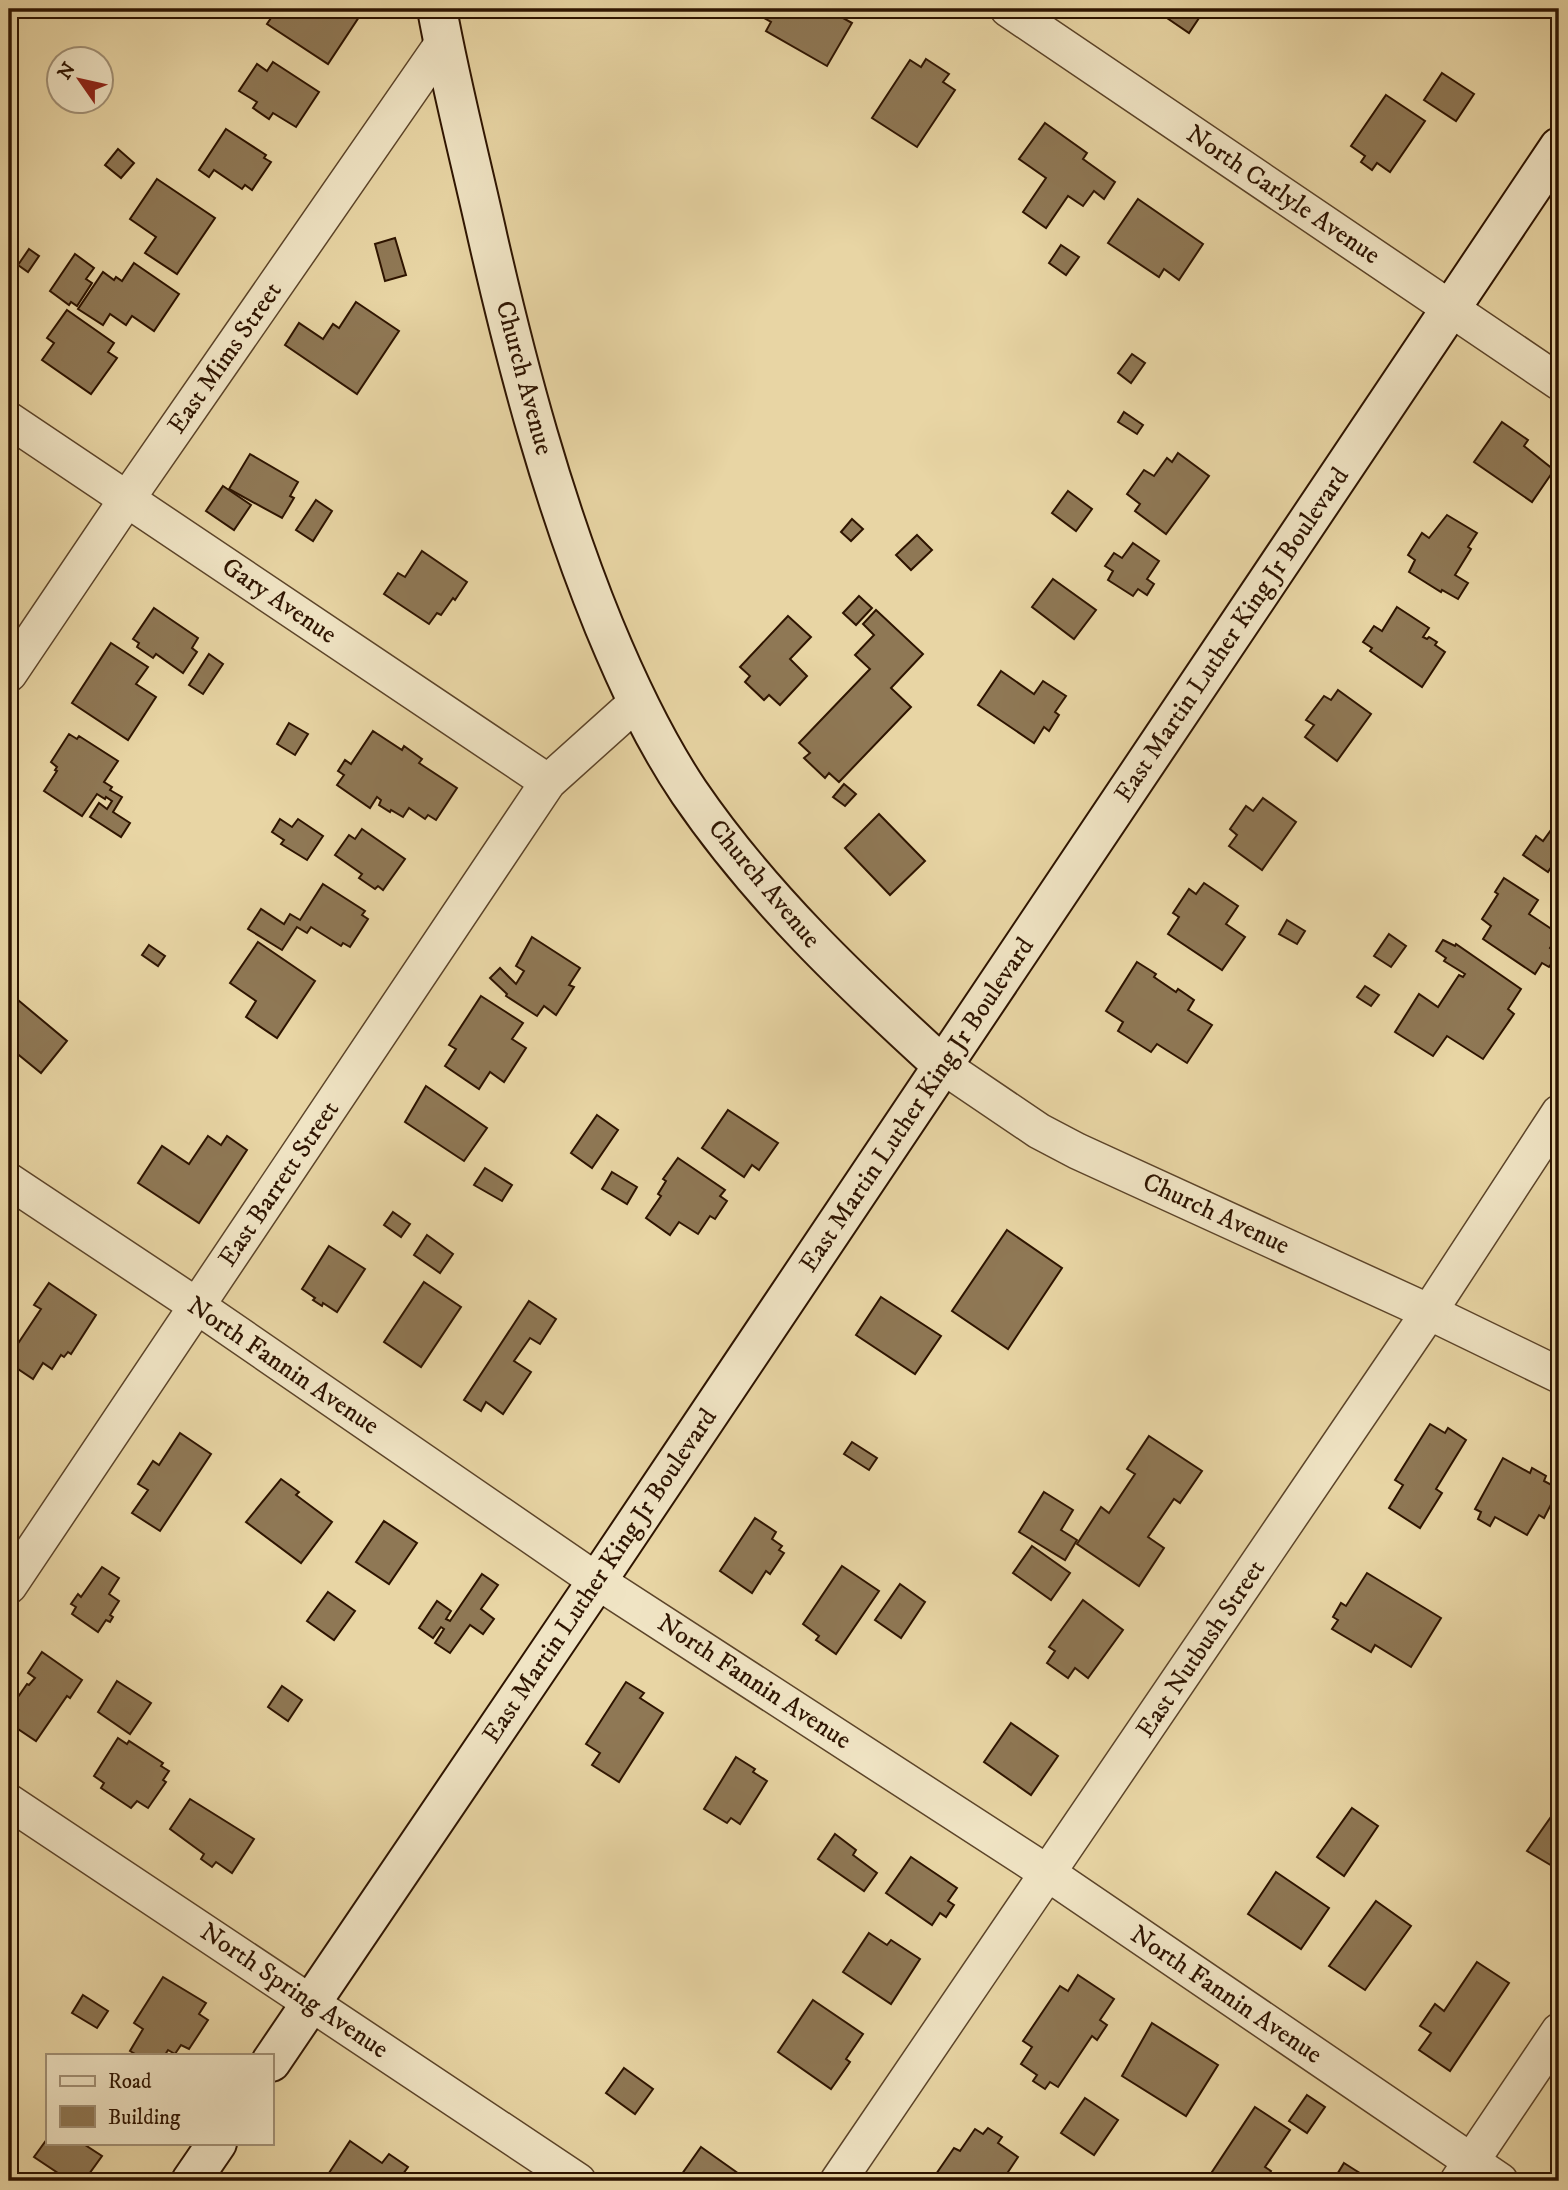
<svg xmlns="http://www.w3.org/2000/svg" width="1568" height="2190" viewBox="0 0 1568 2190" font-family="'IM FELL DW Pica',serif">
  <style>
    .building { fill: #8f7855; stroke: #2e1400; stroke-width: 2 }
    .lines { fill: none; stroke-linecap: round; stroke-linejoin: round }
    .street-casing { stroke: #5c4429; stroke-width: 38 }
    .secondary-casing { stroke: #2e1400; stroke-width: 42 }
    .street { stroke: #f0e4c4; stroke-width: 35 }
    .secondary { stroke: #f0e4c4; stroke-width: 38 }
    .labels { text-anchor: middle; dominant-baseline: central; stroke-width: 5; stroke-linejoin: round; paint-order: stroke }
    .street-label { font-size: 26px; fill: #2e1400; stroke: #f0e4c4 }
  </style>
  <rect width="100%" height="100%" fill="#e8d5a4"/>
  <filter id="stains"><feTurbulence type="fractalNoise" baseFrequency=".00286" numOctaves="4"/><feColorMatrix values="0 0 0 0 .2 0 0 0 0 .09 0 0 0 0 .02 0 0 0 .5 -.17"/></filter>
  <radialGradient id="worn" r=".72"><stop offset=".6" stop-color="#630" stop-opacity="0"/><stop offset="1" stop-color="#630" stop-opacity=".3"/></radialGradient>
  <g class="building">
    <path d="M277 9H346L359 17 328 64 267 24Z"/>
    <path d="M748 9H834L832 12 852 23 827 66 766 31 771 22Z"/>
    <path d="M1164 9H1205L1189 33 1164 16 1167 11Z"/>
    <path d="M926 59 949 74 943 82 955 90 917 147 872 118 910 60 921 67Z"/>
    <path d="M273 62 319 92 296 127 273 113 269 119 253 108 257 102 239 91 257 64 267 71Z"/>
    <path d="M1442 73 1474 94 1456 121 1424 100Z"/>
    <path d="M1386 95 1425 121 1390 172 1377 163 1372 170 1361 162 1365 156 1351 146Z"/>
    <path d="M1045 123 1087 153 1083 159 1115 182 1104 199 1094 191 1083 206 1068 196 1046 228 1023 212 1046 178 1019 159Z"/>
    <path d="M226 129 266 155 264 158 271 162 252 190 245 185 242 189 214 170 209 177 199 170Z"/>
    <path d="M118 149 134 163 121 178 105 165Z"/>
    <path d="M157 179 215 218 177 274 145 253 156 237 130 219Z"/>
    <path d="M1138 199 1203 244 1179 280 1164 269 1159 277 1108 243Z"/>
    <path d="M395 238 406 275 385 281 375 244Z"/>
    <path d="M1061 245 1079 257 1066 275 1049 263Z"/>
    <path d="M29 249 39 256 28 272 18 265Z"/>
    <path d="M75 254 94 268 86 279 92 283 77 306 71 302 69 305 50 291Z"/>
    <path d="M134 263 179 294 154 331 132 316 126 325 110 314 103 325 78 309 103 272 114 280 116 277 122 281Z"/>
    <path d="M356 302 399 331 357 394 285 345 299 323 323 339 333 324 339 328Z"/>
    <path d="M67 310 114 343 108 352 117 358 91 394 42 360 54 343 47 338Z"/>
    <path d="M1132 354 1145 363 1131 383 1118 373Z"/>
    <path d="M1124 412 1143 425 1137 434 1118 422Z"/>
    <path d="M1502 422 1528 440 1524 446 1554 470 1532 502 1474 462Z"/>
    <path d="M1178 453 1209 476 1166 534 1135 511 1140 504 1127 494 1144 470 1154 476 1167 458 1172 462Z"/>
    <path d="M250 454 298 482 290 496 294 498 282 518 229 489Z"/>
    <path d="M223 486 251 505 234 530 206 511Z"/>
    <path d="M1068 491 1092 509 1076 531 1052 513Z"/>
    <path d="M316 500 332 511 313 541 296 530Z"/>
    <path d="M1447 515 1477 533 1468 547 1471 549 1455 575 1468 583 1458 599 1442 590 1441 592 1409 572 1415 560 1408 555 1422 533 1429 538Z"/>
    <path d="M852 519 863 529 851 541 841 532Z"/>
    <path d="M917 535 932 550 911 570 896 555Z"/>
    <path d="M1133 543 1159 561 1147 579 1154 584 1147 595 1138 589 1133 596 1108 580 1113 571 1105 566 1114 553 1122 558Z"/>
    <path d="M422 551 467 582 455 600 453 598 441 615 437 613 429 624 384 594 398 573 405 577Z"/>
    <path d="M1053 579 1096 610 1074 639 1032 607Z"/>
    <path d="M859 596 872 608 856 625 843 613Z"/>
    <path d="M1397 607 1429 628 1423 637 1427 639 1429 637 1437 642 1435 645 1445 652 1422 687 1370 651 1372 648 1363 642 1374 626 1382 631Z"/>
    <path d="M154 608 198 638 192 648 197 652 183 673 156 654 153 658 137 647 139 643 133 639Z"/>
    <path d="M876 610 923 654 891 688 911 707 839 782 829 773 825 778 804 758 810 753 799 743 870 669 855 655 874 635 863 624Z"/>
    <path d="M788 616 811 637 790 659 807 676 780 705 769 695 764 700 745 682 750 676 740 667Z"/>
    <path d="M111 643 148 667 136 684 156 697 128 740 72 703Z"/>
    <path d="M209 654 223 664 203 694 189 685Z"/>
    <path d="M1001 671 1034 694 1043 681 1066 696 1055 712 1059 715 1049 731 1044 727 1034 743 978 705Z"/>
    <path d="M1338 690 1371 714 1337 761 1305 737 1314 725 1306 720 1324 696 1331 700Z"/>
    <path d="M289 723 308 734 295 755 277 744Z"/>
    <path d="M373 731 402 750 404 746 422 759 419 763 457 788 436 820 428 815 425 819 409 808 403 817 391 810 390 812 379 805 381 800 377 797 370 808 337 785 344 775 338 771 345 760 351 764Z"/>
    <path d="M69 734 77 739 79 736 118 761 104 782 112 787 110 790 122 797 113 812 130 823 121 837 90 817 99 803 107 809 112 801 106 797 105 799 97 794 82 816 44 791 57 771 55 770 57 767 51 762Z"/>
    <path d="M844 784 856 794 845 806 833 797Z"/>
    <path d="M1263 798 1296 822 1262 870 1229 846 1237 835 1230 829 1246 806 1253 811Z"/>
    <path d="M879 814 925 861 890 895 845 848Z"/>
    <path d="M280 819 292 827 298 819 323 836 307 860 281 844 284 840 272 832Z"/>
    <path d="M362 829 405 859 383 890 378 886 375 889 359 878 362 874 335 855 349 835 355 839Z"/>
    <path d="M1551 830 1559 836V875L1550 869 1548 872 1523 855 1536 836 1543 841Z"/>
    <path d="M1504 878 1538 900 1529 914 1559 934 1550 948 1558 954 1549 967 1542 963 1535 974 1483 939 1491 926 1482 919 1498 894 1495 892Z"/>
    <path d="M1204 883 1238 906 1226 924 1245 937 1222 970 1168 934 1179 917 1173 913 1189 889 1196 894Z"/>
    <path d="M323 884 365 911 362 915 368 919 350 947 343 943 341 946 311 927 307 933 297 927 282 950 248 929 261 909 284 924 290 914 300 920Z"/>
    <path d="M1287 920 1305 931 1297 944 1279 934Z"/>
    <path d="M1389 934 1406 946 1391 967 1374 956Z"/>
    <path d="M532 937 580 968 569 985 574 987 556 1015 544 1006 537 1016 506 996 507 994 490 978 500 968 516 984 524 971 516 966Z"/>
    <path d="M1443 940 1455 946 1456 944 1521 989 1508 1009 1514 1014 1483 1059 1447 1036 1433 1056 1395 1032 1419 994 1438 1007 1459 975 1463 977 1465 974 1444 961 1446 958 1436 951Z"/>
    <path d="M258 942 315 981 277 1038 246 1017 256 1001 230 983Z"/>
    <path d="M149 945 165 956 158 966 142 955Z"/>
    <path d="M1137 962 1156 974 1154 977 1176 992 1178 989 1194 1000 1188 1010 1212 1025 1187 1063 1157 1044 1151 1052 1118 1031 1123 1022 1106 1011Z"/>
    <path d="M1365 986 1379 995 1371 1006 1357 997Z"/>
    <path d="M481 996 523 1023 512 1039 526 1048 504 1082 490 1072 479 1089 445 1066 456 1049 449 1045Z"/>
    <path d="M18 1000 67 1041 41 1073 9 1047V1011Z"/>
    <path d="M426 1086 487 1128 464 1161 405 1122Z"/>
    <path d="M728 1110 778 1143 759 1170 752 1165 744 1177 702 1148Z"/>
    <path d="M597 1115 618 1130 592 1168 571 1153Z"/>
    <path d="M208 1136 221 1145 227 1136 247 1150 199 1223 138 1183 162 1146 189 1164Z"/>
    <path d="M678 1158 725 1190 720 1196 727 1201 715 1219 710 1216 698 1234 679 1222 670 1235 646 1218 661 1196 658 1194 666 1181 663 1179Z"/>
    <path d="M485 1168 512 1185 502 1201 474 1185Z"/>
    <path d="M612 1172 637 1187 627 1204 602 1189Z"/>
    <path d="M393 1212 410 1224 401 1237 384 1225Z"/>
    <path d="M1007 1230 1062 1268 1008 1349 952 1311Z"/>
    <path d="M427 1235 453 1254 440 1273 414 1255Z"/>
    <path d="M329 1246 365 1269 337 1312 323 1303 322 1306 313 1300 315 1298 302 1289Z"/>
    <path d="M424 1282 461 1307 421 1367 384 1342Z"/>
    <path d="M49 1283 96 1315 71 1354 68 1352 64 1357 61 1355 52 1369 43 1363 33 1379 9 1363V1343L13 1337 19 1342 41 1309 34 1305Z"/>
    <path d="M881 1297 941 1336 915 1374 856 1335Z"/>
    <path d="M529 1301 556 1319 540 1344 530 1338 514 1361 531 1372 503 1414 486 1402 481 1411 464 1400Z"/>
    <path d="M1430 1424 1445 1433 1448 1428 1466 1440 1436 1489 1442 1493 1420 1528 1389 1508 1403 1485 1395 1480Z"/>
    <path d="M180 1433 211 1454 160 1531 132 1513 148 1490 138 1484 153 1461 159 1465Z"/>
    <path d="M1149 1436 1202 1471 1180 1503 1174 1499 1148 1537 1164 1548 1139 1586 1077 1544 1101 1507 1109 1513 1135 1474 1127 1469Z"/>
    <path d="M852 1442 877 1458 869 1470 844 1454Z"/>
    <path d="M1503 1458 1530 1473 1532 1468 1546 1476 1544 1481 1559 1489 1544 1518 1539 1515 1527 1535 1495 1517 1490 1526 1478 1519 1481 1512 1475 1509Z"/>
    <path d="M281 1479 299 1492 296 1495 332 1522 301 1563 246 1522Z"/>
    <path d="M1044 1492 1073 1510 1061 1530 1077 1540 1065 1560 1019 1532Z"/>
    <path d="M755 1518 776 1532 772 1539 782 1546 779 1550 784 1553 770 1574 766 1571 752 1593 720 1571Z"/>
    <path d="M384 1521 417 1543 389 1584 356 1562Z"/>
    <path d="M1032 1546 1070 1573 1051 1600 1013 1573Z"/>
    <path d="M842 1566 879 1591 836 1654 816 1640 819 1636 803 1624Z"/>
    <path d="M102 1567 119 1578 109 1594 119 1601 110 1615 113 1617 110 1622 106 1620 98 1632 72 1614 76 1607 71 1604 78 1594 81 1597Z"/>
    <path d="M1367 1573 1441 1618 1411 1667 1375 1645 1371 1652 1332 1629 1338 1620 1333 1617 1341 1603 1346 1606Z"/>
    <path d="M482 1574 498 1585 481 1609 494 1619 483 1634 470 1625 450 1653 435 1643 444 1629 441 1627 433 1638 419 1628 437 1601 451 1611 446 1619 450 1621Z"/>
    <path d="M900 1584 925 1602 901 1638 875 1620Z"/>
    <path d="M328 1592 355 1611 334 1640 307 1621Z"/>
    <path d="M1083 1600 1123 1630 1088 1678 1075 1668 1068 1678 1047 1663 1055 1651 1049 1647Z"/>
    <path d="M42 1652 82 1680 70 1698 67 1696 36 1741 9 1723V1710L27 1684 29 1685 35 1678 28 1673Z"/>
    <path d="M117 1681 151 1703 130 1734 98 1712Z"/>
    <path d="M626 1682 644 1693 640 1698 663 1713 619 1782 592 1765 600 1753 586 1744Z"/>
    <path d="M282 1686 302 1700 288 1721 268 1707Z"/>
    <path d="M1011 1723 1058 1756 1031 1795 984 1762Z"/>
    <path d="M118 1738 127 1744 129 1741 163 1763 161 1766 169 1771 163 1780 166 1782 148 1808 137 1801 131 1808 101 1788 104 1783 94 1776Z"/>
    <path d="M736 1757 755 1769 753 1772 767 1781 740 1824 731 1818 727 1823 704 1809Z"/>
    <path d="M190 1799 254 1839 232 1873 216 1862 212 1867 201 1859 204 1854 170 1829Z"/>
    <path d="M1352 1808 1378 1826 1344 1876 1317 1857Z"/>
    <path d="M1553 1814 1559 1819V1870L1527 1851Z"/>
    <path d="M835 1834 856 1850 853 1855 877 1873 864 1891 818 1859Z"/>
    <path d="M911 1857 957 1888 948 1901 954 1905 946 1917 940 1913 932 1925 886 1893Z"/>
    <path d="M1276 1872 1329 1908 1301 1949 1248 1914Z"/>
    <path d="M1376 1901 1411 1926 1365 1990 1329 1966Z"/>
    <path d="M869 1933 887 1945 891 1940 920 1959 891 2004 843 1972Z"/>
    <path d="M1477 1962 1509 1983 1450 2071 1419 2050 1431 2033 1420 2026 1435 2004 1444 2011Z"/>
    <path d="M1078 1975 1114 1999 1100 2020 1107 2025 1097 2040 1092 2036 1058 2087 1050 2082 1045 2089 1033 2081 1037 2075 1021 2064 1032 2047 1023 2041 1060 1986 1068 1991Z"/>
    <path d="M163 1977 206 2003 199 2014 208 2020 189 2049 181 2045 175 2054 168 2050 165 2055H137L130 2051 143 2029 134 2023Z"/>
    <path d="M83 1995 108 2011 97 2028 72 2013Z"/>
    <path d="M813 2000 863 2034 846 2059 850 2062 831 2089 778 2052Z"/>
    <path d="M1152 2023 1218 2065 1186 2116 1122 2076Z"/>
    <path d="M624 2068 653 2089 635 2114 606 2093Z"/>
    <path d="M1307 2095 1325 2107 1307 2133 1289 2121Z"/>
    <path d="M1085 2098 1118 2120 1094 2155 1061 2133Z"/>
    <path d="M1255 2107 1290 2130 1265 2167 1271 2171 1265 2181H1206Z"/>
    <path d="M988 2128 1002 2137 998 2143 1018 2157 1002 2181H939L934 2177 954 2148 960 2151 975 2129 983 2134Z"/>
    <path d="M47 2139V2143H82L102 2156 84 2181H70L34 2157Z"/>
    <path d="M350 2141 382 2163 389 2154 408 2167 398 2181H341L329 2173Z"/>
    <path d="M701 2147 749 2181H677Z"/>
    <path d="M1344 2163 1355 2170 1373 2181H1333Z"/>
  </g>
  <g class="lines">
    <defs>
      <g id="street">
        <path d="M1008 9 1559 382"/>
        <path d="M9 420 548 782"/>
        <path d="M9 674 127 499 443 43"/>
        <path d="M943 1066 1039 1131 1077 1151 1429 1312 1559 1375"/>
        <path d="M9 1181 197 1306 597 1581 1049 1874 1500 2181"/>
        <path d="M9 1586 548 782 637 702"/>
        <path d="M9 1802 578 2181"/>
        <path d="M838 2181 1429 1312 1559 1113"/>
        <path d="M1458 2181 1559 2031"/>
      </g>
      <g id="secondary">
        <path d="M437 9C451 86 471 162 488 239 518 370 553 501 604 626 628 684 654 740 689 792 760 896 851 982 943 1066"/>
        <path d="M271 2062 597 1581 1559 147"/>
        <path d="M191 2181 217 2143"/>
      </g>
    </defs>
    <use href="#street" class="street-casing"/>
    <use href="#secondary" class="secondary-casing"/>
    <use href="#street" class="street"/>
    <use href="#secondary" class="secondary"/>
  </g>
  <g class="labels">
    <g class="street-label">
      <text transform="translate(1283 195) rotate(34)">North Carlyle Avenue</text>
      <text transform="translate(225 358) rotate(-55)">East Mims Street</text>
      <text transform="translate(524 378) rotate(75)">Church Avenue</text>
      <text transform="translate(279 601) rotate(34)">Gary Avenue</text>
      <text transform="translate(1232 635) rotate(-56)">East Martin Luther King Jr Boulevard</text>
      <text transform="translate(764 884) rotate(50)">Church Avenue</text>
      <text transform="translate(917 1105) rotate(-56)">East Martin Luther King Jr Boulevard</text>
      <text transform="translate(279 1184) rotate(-56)">East Barrett Street</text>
      <text transform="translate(1216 1214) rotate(25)">Church Avenue</text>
      <text transform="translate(283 1366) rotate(34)">North Fannin Avenue</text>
      <text transform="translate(600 1576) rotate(-56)">East Martin Luther King Jr Boulevard</text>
      <text transform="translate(1201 1649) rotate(-56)">East Nutbush Street</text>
      <text transform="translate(754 1682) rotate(33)">North Fannin Avenue</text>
      <text transform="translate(294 1991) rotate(34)">North Spring Avenue</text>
      <text transform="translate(1226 1995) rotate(34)">North Fannin Avenue</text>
    </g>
  </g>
  <rect width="1568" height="2190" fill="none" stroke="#e8d5a4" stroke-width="35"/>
  <rect x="10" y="10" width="1547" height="2169" fill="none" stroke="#2e1400" stroke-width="3.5"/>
  <rect x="18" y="18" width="1533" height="2155" fill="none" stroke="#2e1400" stroke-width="2"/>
  <rect x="46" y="2054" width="228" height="91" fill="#f0e4c4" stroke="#a29176" stroke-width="2"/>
  <rect x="60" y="2076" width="35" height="10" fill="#f0e4c4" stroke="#a29176" stroke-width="2"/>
  <text x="108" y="2088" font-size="21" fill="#2e1400">Road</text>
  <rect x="60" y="2106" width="35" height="21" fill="#8f7855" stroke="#a29176" stroke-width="2"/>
  <text x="108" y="2124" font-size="21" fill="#2e1400">Building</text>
  <g transform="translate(80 80) rotate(304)"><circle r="33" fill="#f0e4c4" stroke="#a29176" stroke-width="2"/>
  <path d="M0-5L12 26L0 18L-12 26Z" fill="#8f2418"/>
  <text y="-10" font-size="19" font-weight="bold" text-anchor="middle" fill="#2e1400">N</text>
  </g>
  <rect width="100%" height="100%" filter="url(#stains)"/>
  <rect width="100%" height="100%" fill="url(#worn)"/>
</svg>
